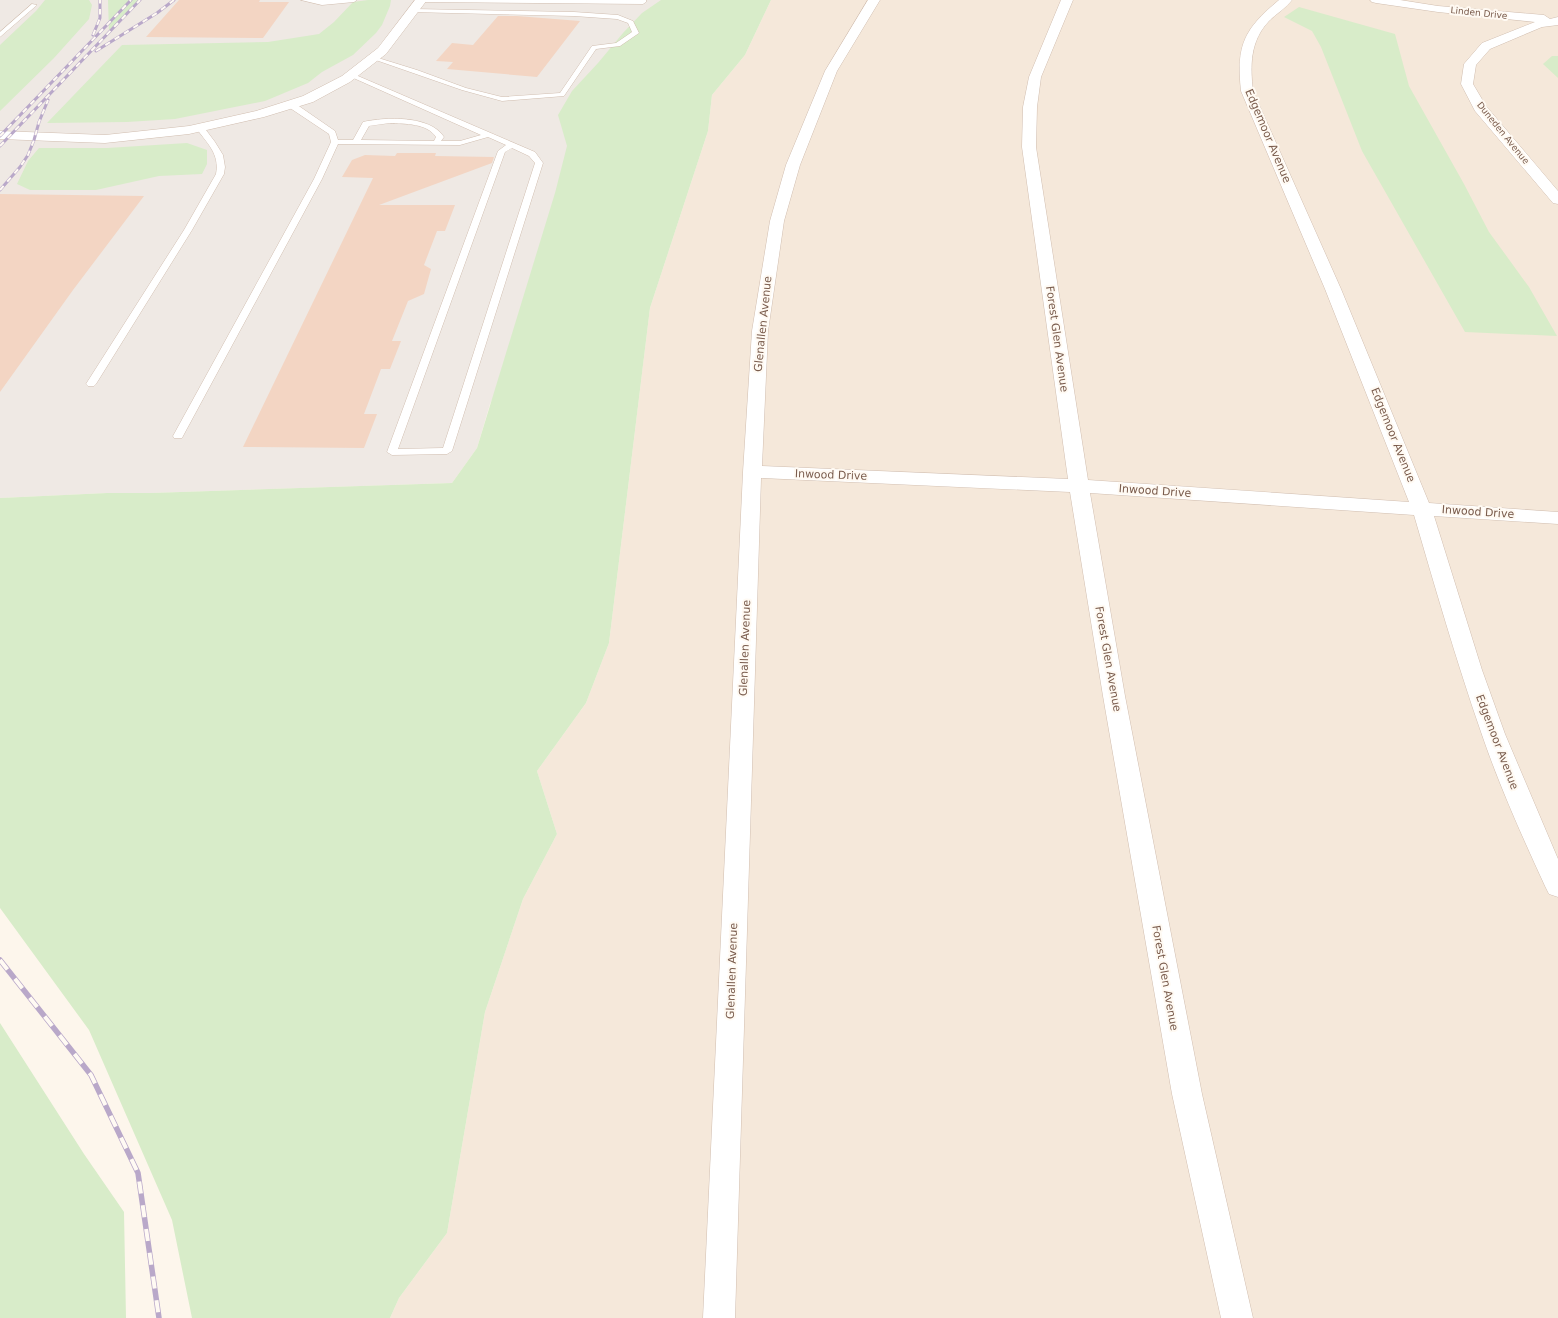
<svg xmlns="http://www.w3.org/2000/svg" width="1558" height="1318" viewBox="0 0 1558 1318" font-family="'DejaVu Sans',sans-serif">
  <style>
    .residential { fill: #f5e8da }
    .industrial { fill: #efe9e4 }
    .green { fill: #d8ecc9 }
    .building { fill: #f3d5c3 }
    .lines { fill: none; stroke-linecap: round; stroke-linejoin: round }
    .service-casing { stroke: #d1beb0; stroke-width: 1 }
    .minor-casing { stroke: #d1beb0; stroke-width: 1 }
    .service { fill: #fff; fill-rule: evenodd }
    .minor { fill: #fff; fill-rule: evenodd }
    .rail-far1-casing { stroke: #b9a8c9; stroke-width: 3 }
    .rail-casing { stroke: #b9a8c9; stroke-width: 5.5 }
    .rail-far1 { stroke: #fffaf3; stroke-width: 2; stroke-dasharray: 5.5; stroke-linecap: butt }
    .rail { stroke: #fffaf3; stroke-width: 4; stroke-dasharray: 12; stroke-linecap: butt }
    .labels { text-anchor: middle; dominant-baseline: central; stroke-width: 4; stroke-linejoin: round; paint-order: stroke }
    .far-street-label { font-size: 9px; fill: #7a5c4d; stroke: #fffaf3 }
    .street-label { font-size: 11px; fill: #7a5c4d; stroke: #fffaf3 }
  </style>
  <rect width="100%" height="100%" fill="#fdf6ec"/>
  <path class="residential" d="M771 0H1558V1318H390L399 1298 447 1233 485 1012 523 899 557 834 537 771 586 703 609 643 650 308 708 131 712 95 745 55Z"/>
  <path class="industrial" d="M0 0H689L490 404 477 448 452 483 151 493H107L0 498Z"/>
  <g class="green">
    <path d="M45 0H89L92 5 89 19 54 58 0 111V45L36 11Z"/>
    <path d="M108 0H140L109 33Z"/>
    <path d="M368 0H391L390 6 382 25 376 33 353 55 322 72 308 83 265 101 175 119 127 122 47 123 122 45 268 42 319 34 334 22 353 2Z"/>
    <path d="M661 0H771L745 55 712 95 708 131 650 308 609 643 586 703 537 771 557 834 523 899 485 1012 447 1233 399 1298 390 1318H192L172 1220 89 1030 0 908V498L107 493H151L452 483 477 448 555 193 567 146 558 115 572 91 598 63 623 33 642 13Z"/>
    <path d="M1299 7 1395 34 1409 86 1464 184 1489 232 1529 287 1557 336 1465 332 1362 151 1321 47 1312 31 1284 17Z"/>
    <path d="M1552 56H1558V78L1543 64Z"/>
    <path d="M187 143 207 150V164L202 174 159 176 96 190H30L17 184 28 161 39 148H107Z"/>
    <path d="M0 1023 84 1154 124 1212 126 1318H0Z"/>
  </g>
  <g class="building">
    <path d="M179 0H260L259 2H289L263 38 146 37Z"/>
    <path d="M498 16H517L580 21 537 77 447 69 453 62 436 61 452 43 473 45Z"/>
    <path d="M397 153H436L435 156 494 157 492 163 379 205H455L445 231H437L424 265 431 269 424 294 408 301 392 341H401L390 369H381L364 414H377L364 448 243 447 373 178 342 177 352 160 365 155 395 156Z"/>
    <path d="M0 194 144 196 73 290 0 392Z"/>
  </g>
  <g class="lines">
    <defs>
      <g id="service">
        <path d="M301 0H357L354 2 322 5Z"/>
        <path d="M418 0H646V2L643 4 421 2Z"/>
        <path d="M32 4 37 5 0 37V32Z"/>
        <path d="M413 9 574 12 618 15 633 21 639 33 620 46 596 49 564 96 502 101 462 90 370 58 375 57 417 70 466 88 502 97 560 93 592 46 616 43 632 32 628 23 617 19 574 16 411 12 410 11Z"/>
        <path d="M351 73 535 152 543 163 452 451 447 454 392 455 387 452 498 151 506 145 488 137 460 145 338 144 322 179 183 436 182 438H174L173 436 314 179 331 142 329 134 287 106V102H293L335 131 338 140H353L363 122C385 117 430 115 444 137L441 141H460L481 135 349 76V74ZM390 123C405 124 427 123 436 137L434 141 361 140 369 126ZM512 148 529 156 535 163 443 448 398 449 505 152Z"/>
        <path d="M197 126H203L215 142 223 155 225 167 224 174 192 230 96 384 94 386H88L86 384 184 230 216 174C220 154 207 143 196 128Z"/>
      </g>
      <g id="minor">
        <path d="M415 0H427L386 54 350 82 313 102 264 117 189 134 105 143 0 139V131L105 135 189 126 256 111 303 96 342 76 378 48Z"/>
        <path d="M868 0H880L837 71 800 165 784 221 768 331 762 466 1068 479 1022 147 1023 107 1029 77 1061 0H1073L1041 77 1037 107 1036 147 1088 480 1409 502 1325 289 1241 91C1236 45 1244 29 1279 0H1292C1286 8 1276 14 1269 21 1250 41 1250 65 1253 91L1341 289 1429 503 1558 512V524L1434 516 1482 670 1505 734 1558 859V897L1549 894 1545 886C1522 836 1499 785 1481 732 1456 660 1435 587 1414 515L1090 493 1125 696 1202 1094 1253 1318H1221L1172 1094 1103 696 1070 492 761 478 735 1318H703L743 472 752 331 770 221 786 165 825 71Z"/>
        <path d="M1370 0H1400L1438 6 1544 15 1550 19 1558 17V25L1542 27 1490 49 1476 65 1473 84 1486 106 1558 191V204L1553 203 1475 111 1461 84 1464 64 1482 43 1535 22 1438 12 1376 3 1372 2Z"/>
      </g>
    </defs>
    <use href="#service" class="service-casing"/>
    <use href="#minor" class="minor-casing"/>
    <use href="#service" class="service"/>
    <use href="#minor" class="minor"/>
    <defs>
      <g id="rail-far1">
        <path d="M93 35 100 18V0"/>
        <path d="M96 51 157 13 174 0"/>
        <path d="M0 136 131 0"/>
        <path d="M0 146 140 0"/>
        <path d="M0 190 20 167 28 155 34 140 39 122 48 100"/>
      </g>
      <path id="rail" d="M0 960 91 1075 138 1173 159 1318"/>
    </defs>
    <use href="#rail-far1" class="rail-far1-casing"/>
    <use href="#rail" class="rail-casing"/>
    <use href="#rail-far1" class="rail-far1"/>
    <use href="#rail" class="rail"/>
  </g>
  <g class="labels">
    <g class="far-street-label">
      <text transform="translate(1479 13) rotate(6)">Linden Drive</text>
      <text transform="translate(1503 133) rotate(51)">Duneden Avenue</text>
    </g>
    <g class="street-label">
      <text transform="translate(1268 136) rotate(67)">Edgemoor Avenue</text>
      <text transform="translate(763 324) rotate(-84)">Glenallen Avenue</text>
      <text transform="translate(1057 339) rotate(82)">Forest Glen Avenue</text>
      <text transform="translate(1393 435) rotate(68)">Edgemoor Avenue</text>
      <text transform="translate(831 475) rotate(2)">Inwood Drive</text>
      <text transform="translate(1155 491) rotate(4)">Inwood Drive</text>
      <text transform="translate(1478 512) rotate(4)">Inwood Drive</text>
      <text transform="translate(745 648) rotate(-88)">Glenallen Avenue</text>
      <text transform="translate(1108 659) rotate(80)">Forest Glen Avenue</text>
      <text transform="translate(1497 742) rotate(69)">Edgemoor Avenue</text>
      <text transform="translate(732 971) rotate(-88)">Glenallen Avenue</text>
      <text transform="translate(1165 978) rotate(80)">Forest Glen Avenue</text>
    </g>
  </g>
</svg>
